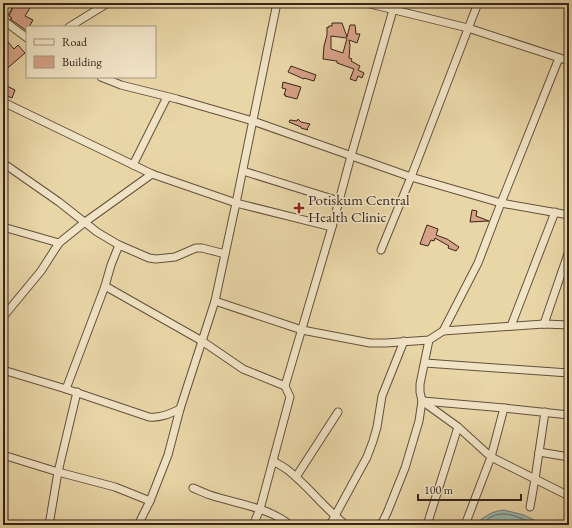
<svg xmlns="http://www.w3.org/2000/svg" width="572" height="528" viewBox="0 0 572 528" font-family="'EB Garamond',serif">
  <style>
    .water { fill: #99b7af; stroke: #717d73 }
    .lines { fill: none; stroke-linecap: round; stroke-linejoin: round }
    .shore { stroke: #686e64; stroke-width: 1 }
    .building { fill: #d7a288; stroke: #36251a; fill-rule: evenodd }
    .minor-casing { stroke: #63513d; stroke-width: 9 }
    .minor { stroke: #f1e4c6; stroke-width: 7 }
    .poi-dot { fill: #8f2418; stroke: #f1e4c6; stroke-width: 1.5 }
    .labels { text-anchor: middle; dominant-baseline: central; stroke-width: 3.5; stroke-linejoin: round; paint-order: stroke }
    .poi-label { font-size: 15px; fill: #36251a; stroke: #f1e4c6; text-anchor: start }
  </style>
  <rect width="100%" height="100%" fill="#e9d6a7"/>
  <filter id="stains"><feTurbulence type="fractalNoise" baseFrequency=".005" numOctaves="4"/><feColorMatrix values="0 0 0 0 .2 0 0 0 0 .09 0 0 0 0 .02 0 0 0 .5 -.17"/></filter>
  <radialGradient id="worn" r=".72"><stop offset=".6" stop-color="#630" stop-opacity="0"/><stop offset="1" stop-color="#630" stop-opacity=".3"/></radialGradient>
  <path class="water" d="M504 510 524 515 544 525H474C484 517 491 511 504 510Z"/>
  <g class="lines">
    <path class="shore" d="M480 525C484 522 489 518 493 516 507 510 523 519 535 525"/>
  </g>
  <g class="building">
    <path d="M15 3 23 8 26 3H33L25 16 33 20 29 27H27V31L10 19 12 18 9 16Z"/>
    <path d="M332 23H342L347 37 350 25H355L356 34H360L357 43 349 40 350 45 349 58 352 59 351 61 360 66 358 70 364 73 362 78 358 76 356 81 350 79 354 69 337 63V61L323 59 324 46 327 35V27L328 28 329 26H332ZM331 36 347 38 343 53 331 49Z"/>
    <path d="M3 36 14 49 18 45 25 53 3 72Z"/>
    <path d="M291 66 316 75 314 81 304 78V79L288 72Z"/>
    <path d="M283 82 301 87 297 99 285 96 286 95H284L286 89 282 88Z"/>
    <path d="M3 84 15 90 12 98 3 94Z"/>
    <path d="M298 119 301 122 310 124 307 129 308 130 301 128V127L289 122 290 120 297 121Z"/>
    <path d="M472 210 477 211 476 216 489 221 470 222Z"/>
    <path d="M427 225 438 229 436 235 447 239 459 247 456 251 448 248 449 246 435 238 434 241 431 240 428 246 420 244Z"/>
  </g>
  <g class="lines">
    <defs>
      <g id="minor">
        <path d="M366 3 468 28 569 61"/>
        <path d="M3 16 10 3"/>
        <path d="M3 20 27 38"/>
        <path d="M69 27 108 3"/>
        <path d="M101 77 121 85 177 99 253 121 411 177 478 3"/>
        <path d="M3 102 152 174 236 203 332 227"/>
        <path d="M3 163 59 202 97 232 119 245 149 258 156 259 175 257 196 248H202L225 254"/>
        <path d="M133 165 167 97"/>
        <path d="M243 171 339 201"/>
        <path d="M3 227 59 243"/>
        <path d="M381 250 411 177 501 203 569 215"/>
        <path d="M105 286 202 341 243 369 285 386"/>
        <path d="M215 301 302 330 370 343H386L429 340 443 331 544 324 569 325"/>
        <path d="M3 317 41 271 59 243 85 222 152 174"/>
        <path d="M544 324 569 251"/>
        <path d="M511 326 555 212"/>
        <path d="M443 331 478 263 501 203 559 58"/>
        <path d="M425 363 569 373"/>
        <path d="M3 370 66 389 149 417C161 418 169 414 180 409L215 301 236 203 277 3"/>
        <path d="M66 389 105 286 111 265 119 245"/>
        <path d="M422 401 458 427 491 457 569 496"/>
        <path d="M423 401 504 408 569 415"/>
        <path d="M539 452 569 457"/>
        <path d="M3 455 58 472 115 487 150 501"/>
        <path d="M273 461C278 464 284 467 289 471 309 487 325 509 346 525"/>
        <path d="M296 477 338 412"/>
        <path d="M193 488C198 490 204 493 210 495 237 504 268 507 290 525"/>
        <path d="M530 507 535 479 545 412"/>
        <path d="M49 525 58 472 77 392"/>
        <path d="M138 525 150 501 168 455 180 409"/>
        <path d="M253 525 260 509 290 397 285 386 332 227 351 156 395 3"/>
        <path d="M330 525 367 457 373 441 377 427 382 396 404 341"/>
        <path d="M381 525 387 513 405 468 419 421 422 401 420 392V384L429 340"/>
        <path d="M427 525 458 427"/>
        <path d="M465 525 491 457 504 408"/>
      </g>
    </defs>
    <use href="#minor" class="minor-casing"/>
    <use href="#minor" class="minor"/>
  </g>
  <path class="poi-dot" d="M297 202h4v4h4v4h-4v4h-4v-4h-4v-4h4z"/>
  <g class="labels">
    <g class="poi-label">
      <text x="308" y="199">Potiskum Central<tspan x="308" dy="17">Health Clinic</tspan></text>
    </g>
  </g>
  <rect width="572" height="528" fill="none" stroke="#e9d6a7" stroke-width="16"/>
  <rect x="4" y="4" width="564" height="520" fill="none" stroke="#36251a" stroke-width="2"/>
  <rect x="8" y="8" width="556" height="512" fill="none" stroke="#36251a"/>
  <rect x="26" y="26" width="130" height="52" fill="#f1e4c6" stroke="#a69881"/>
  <rect x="34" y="39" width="20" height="6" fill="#f1e4c6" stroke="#a69881"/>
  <text x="62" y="46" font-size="12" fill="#36251a">Road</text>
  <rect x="34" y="56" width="20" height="12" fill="#d7a288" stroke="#a69881"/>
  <text x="62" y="66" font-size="12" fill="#36251a">Building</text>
  <path d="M418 494v6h103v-6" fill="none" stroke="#36251a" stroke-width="2"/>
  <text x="424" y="494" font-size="12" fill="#36251a" stroke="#f1e4c6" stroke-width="3" paint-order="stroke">100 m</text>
  <rect width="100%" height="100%" filter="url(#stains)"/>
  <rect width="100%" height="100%" fill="url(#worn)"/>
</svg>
